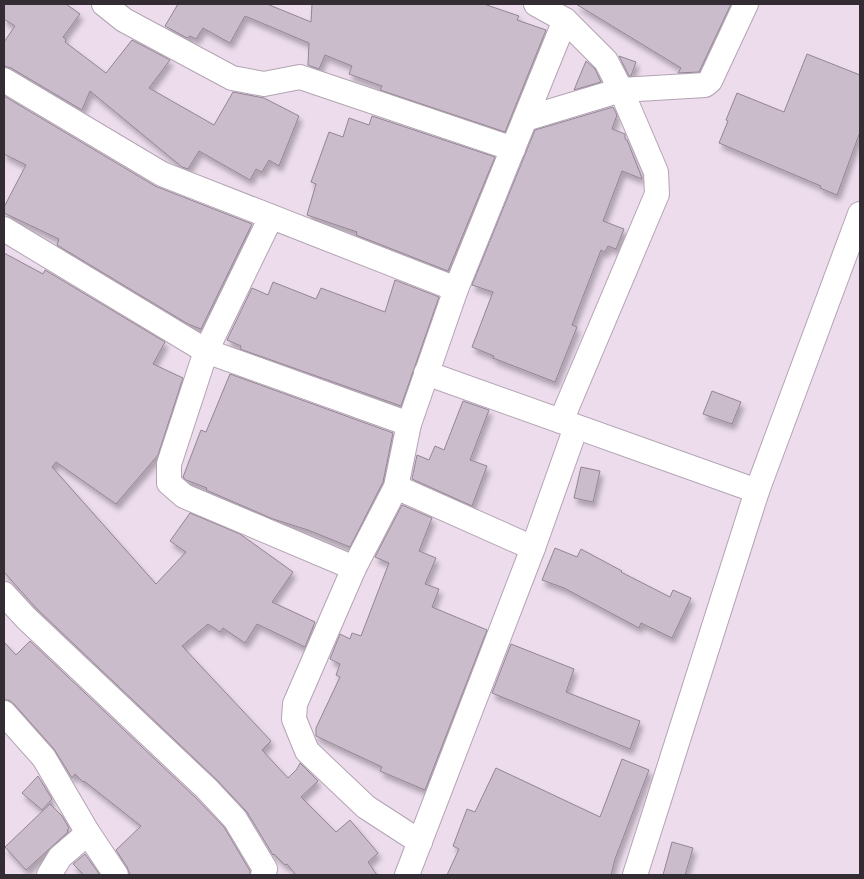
<svg xmlns="http://www.w3.org/2000/svg" width="864" height="879" viewBox="0 0 864 879" font-family="Karla,sans-serif">
  <style>
    .building { fill: #cbbccb; stroke: #938593; filter: url(#shadow) }
    .lines { fill: none; stroke-linecap: round; stroke-linejoin: round }
    .minor-casing { stroke: #b3a4b3; stroke-width: 26 }
    .minor { stroke: #fff; stroke-width: 24 }
  </style>
  <defs>
    <filter id="shadow"><feDropShadow dx="3" dy="5.5" stdDeviation="2.5" flood-color="#0004"/></filter>
  </defs>
  <rect width="100%" height="100%" fill="#ecdcec"/>
  <g class="building">
    <path d="M4 4H66L80 14 63 37 66 40 65 42 106 73 132 40 170 60 149 88 214 125 233 92 264 98 299 116 279 166 269 160 262 172 256 169 250 180 199 151 188 169 182 167 90 91 82 110 11 68 4 66V42L15 26 4 19Z"/>
    <path d="M178 4H267L311 22 312 4H484L519 16 517 20 546 30 505 132 380 90 382 86 349 74 352 66 325 55 319 69 308 65 309 43 245 16 230 43 203 28 196 39 190 36 187 38 165 26Z"/>
    <path d="M576 4H731L699 72 678 73 681 68Z"/>
    <path d="M807 54 860 75V132L837 195 820 188 821 186 719 143 728 121 726 120 737 93 784 112Z"/>
    <path d="M619 56 636 62 631 76H629Z"/>
    <path d="M586 61 595 69 601 82 574 90Z"/>
    <path d="M4 96 155 186 252 224 201 329 188 324 57 245 59 239 4 213V207L26 165 4 154Z"/>
    <path d="M613 107 617 115 612 129 625 134V139L627 140 642 178V179L622 171 603 221 624 229 616 249 608 246 605 252 601 250 572 325 577 327 555 382 493 358 494 356 472 347 493 292 472 285 535 130Z"/>
    <path d="M372 116 495 157 448 271 356 235 357 232 307 215 316 184 311 182 329 132 343 137 349 118 369 125Z"/>
    <path d="M4 253 43 274 45 270 165 342 153 364 183 378 158 455 116 504 56 462 52 467 156 584 186 552 170 541 190 513 240 534 293 572 272 602 315 622 305 647 257 624 245 643 223 628 220 632 208 624 182 646 271 741 262 750 288 778 297 769 300 763 318 781 301 797 336 832 350 820 378 853 368 862 377 875H296L287 864 285 865 274 854 273 855 247 812 217 780 36 608 4 572Z"/>
    <path d="M395 280 439 297 401 406 240 349 241 346 227 340 252 288 268 295 273 282 316 299 321 288 385 312Z"/>
    <path d="M230 374 393 433 383 482 350 547 308 530 273 519 206 490 207 488 186 480 183 477 201 430 206 432Z"/>
    <path d="M712 391 741 402 732 424 703 414Z"/>
    <path d="M463 401 489 410 470 460 487 466 472 506 412 479 417 455 429 460 435 446 444 450Z"/>
    <path d="M581 467 600 471 593 502 574 498Z"/>
    <path d="M402 505 432 518 419 551 436 558 425 584 439 589 432 607 487 630 425 790 380 771 382 767 316 736V728L340 677 336 675 340 664 330 659 340 634 350 639 352 633 361 636 389 563 375 557Z"/>
    <path d="M555 548 577 557 581 549 622 571 621 572 670 597 673 590 691 598 672 638 641 623 639 628 564 588 542 580Z"/>
    <path d="M30 641 197 799 224 827 250 871V875H130L127 867 116 850 141 826 84 781 83 782 75 774 72 778 54 749 14 704 9 700H4V642L16 655Z"/>
    <path d="M511 644 574 669 566 692 640 721 630 749 492 693Z"/>
    <path d="M622 759 649 770 615 859 611 875H447L459 849 453 846 467 809 475 812 496 768 600 817Z"/>
    <path d="M38 776 52 799 42 810 22 793Z"/>
    <path d="M50 804 62 816 69 828 67 831 68 832 26 870 5 847Z"/>
    <path d="M672 842 693 848 685 875H663Z"/>
    <path d="M85 854 100 875H84L73 864Z"/>
  </g>
  <g class="lines">
    <defs>
      <g id="minor">
        <path d="M104 4 124 20 232 78 264 84 300 77 513 149"/>
        <path d="M536 4 565 20"/>
        <path d="M4 80 162 174 456 289"/>
        <path d="M525 119 621 90 705 85 710 81 746 4"/>
        <path d="M271 217 206 351 169 464V483L184 496 354 568"/>
        <path d="M4 229 206 351 409 424"/>
        <path d="M426 373 757 491"/>
        <path d="M396 487 533 548"/>
        <path d="M4 594 26 618 207 789 235 819 265 869 263 875"/>
        <path d="M4 713 44 758 88 833 116 875"/>
        <path d="M420 842 366 807 307 751 294 719 295 704 354 568 396 487 409 424 456 289 565 20 606 61 621 90 656 172 657 194 561 421"/>
        <path d="M49 875 60 857 88 833"/>
        <path d="M407 875 533 548 576 427"/>
        <path d="M635 875 757 491 860 214"/>
      </g>
    </defs>
    <use href="#minor" class="minor-casing"/>
    <use href="#minor" class="minor"/>
  </g>
  <rect width="864" height="879" fill="none" stroke="#332d33" stroke-width="10"/>
</svg>
